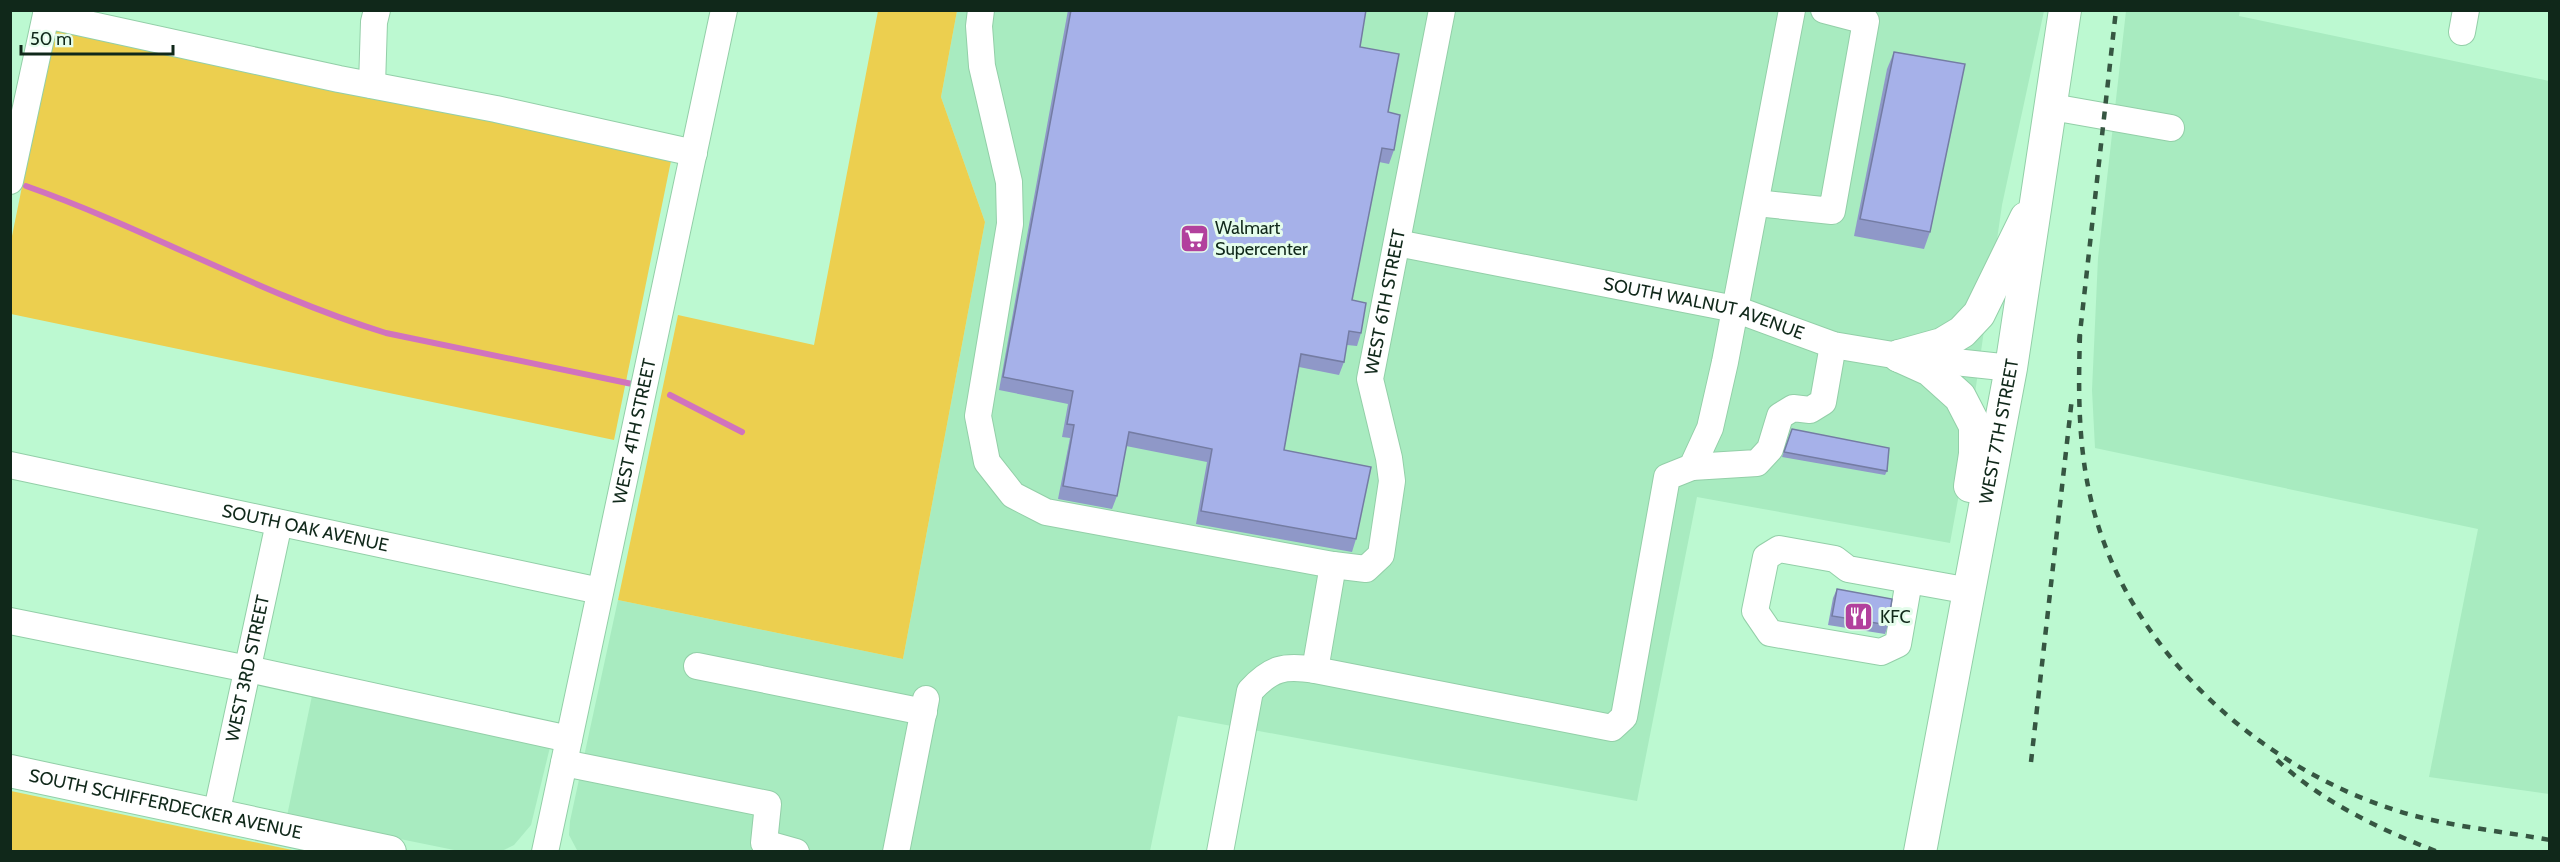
<svg xmlns="http://www.w3.org/2000/svg" width="2560" height="862" viewBox="0 0 2560 862" font-family="Cabin,sans-serif">
  <style>
    .built { fill: #a8ebc0 }
    .green { fill: #eccf4f }
    .lines { fill: none; stroke-linecap: round; stroke-linejoin: round }
    .stream { stroke: #d173bd; stroke-width: 6 }
    .minor-casing { stroke: #93cfa8; stroke-width: 28 }
    .major-casing { stroke: #93cfa8; stroke-width: 34 }
    .minor { stroke: #fff; stroke-width: 26 }
    .major { stroke: #fff; stroke-width: 32 }
    .rail { stroke: #365642; stroke-width: 4.5; stroke-dasharray: 8 8; stroke-linecap: butt }
    .wall { fill: #8f98c8 }
    .building { fill: #a6b1e9; stroke: #747ca3; stroke-width: 1.5 }
    .labels { text-anchor: middle; dominant-baseline: central; stroke-width: 6; stroke-linejoin: round; paint-order: stroke }
    .poi-label { font-size: 18px; fill: #10281a; stroke: #e5fdec; text-anchor: start }
    .street-label { font-size: 18px; fill: #10281a; stroke: #e5fdec }
  </style>
  <rect width="100%" height="100%" fill="#bcf9d1"/>
  <g class="built">
    <path d="M957 11H2044L2002 205 1966 456 1950 543 1697 497 1637 801 1178 716 1150 851 578 852 569 835 570 821 618 600 903 659 985 222 941 97Z"/>
    <path d="M2126 11H2240L2239 16 2549 81V794L2429 777 2478 529 2095 448 2092 390 2098 258Z"/>
    <path d="M313 691 551 743 531 825 514 845 502 851H459L287 816Z"/>
  </g>
  <g class="green">
    <path d="M878 11H957L941 97 985 222 903 659 618 600 678 315 814 345Z"/>
    <path d="M55 24 672 156 614 440 11 314V241Z"/>
    <path d="M10 791H11L297 851H11Z"/>
  </g>
  <g class="lines">
    <g class="stream">
      <path d="M26 186C148 229 262 295 386 333L637 385"/>
      <path d="M670 395 742 432"/>
    </g>
    <defs>
      <g id="minor">
        <path d="M981 10 979 26 982 66 1009 182 1010 224 978 416 987 462 1013 495 1046 512 1333 565"/>
        <path d="M46 15 339 79 496 109 694 153"/>
        <path d="M2462 32 2466 10"/>
        <path d="M372 85 374 22 377 10"/>
        <path d="M2052 107 2171 128"/>
        <path d="M10 181 47 10"/>
        <path d="M1756 203 1832 211 1866 21 1824 10"/>
        <path id="s1" d="M1397 243 1735 309 1833 345 1899 356 2011 368"/>
        <path id="s2" d="M10 465 600 591"/>
        <path d="M1692 467 1757 463 1770 449 1780 416 1793 408 1810 410 1823 402 1833 345"/>
        <path d="M1909 581 1898 644 1881 652 1770 633 1755 611 1766 557 1779 549 1835 559 1848 569 1970 591"/>
        <path d="M10 621 248 669 569 739"/>
        <path d="M697 666 924 712"/>
        <path id="s3" d="M1315 670 1333 565 1366 569 1381 555 1392 481 1389 458 1370 379 1442 10"/>
        <path d="M564 763 768 804 764 843 796 852"/>
        <path id="s4" d="M216 815 279 523"/>
        <path id="s5" d="M545 852 724 10"/>
        <path d="M896 852 926 699"/>
        <path d="M1220 852 1250 691C1271 668 1284 665 1315 670L1612 728 1624 717 1667 477 1692 467 1710 428 1725 362 1792 10"/>
      </g>
      <g id="major">
        <path d="M1899 356 1942 344 1962 332 1979 314 2026 218"/>
        <path d="M1899 356 1930 370 1960 397 1975 426V454L1970 486"/>
        <path id="s6" d="M10 771 390 852"/>
        <path id="s7" d="M1920 852 2011 368 2065 10"/>
      </g>
    </defs>
    <use href="#minor" class="minor-casing"/>
    <use href="#major" class="major-casing"/>
    <use href="#minor" class="minor"/>
    <use href="#major" class="major"/>
    <g class="rail">
      <path d="M2080 335C2078 395 2078 456 2095 515 2134 655 2261 768 2398 811 2445 826 2501 831 2550 840"/>
      <path d="M2079 342 2116 10"/>
      <path d="M2277 760C2322 802 2381 830 2438 852"/>
      <path d="M2031 762 2072 398"/>
    </g>
  </g>
  <g class="wall">
    <path d="M1068 10H1366L1360 47 1388 112 1394 150 1389 164 1379 162 1352 300 1361 333 1357 346 1347 345 1344 362 1339 375 1299 367 1284 450 1356 539 1352 552 1196 524 1207 462 1126 446 1117 496 1112 509 1058 499 1070 438 1062 437 1068 404 999 390Z"/>
    <path d="M1894 52 1930 232 1924 249 1854 236 1887 69Z"/>
    <path d="M1792 429 1887 471 1885 475 1782 457Z"/>
    <path d="M1837 589 1888 625 1885 634 1828 625 1833 598Z"/>
  </g>
  <g class="building">
    <path d="M1071 10H1366L1360 47 1399 54 1388 112 1400 115 1394 150 1382 148 1352 300 1366 303 1361 333 1349 331 1344 362 1301 354 1284 450 1371 467 1356 539 1201 511 1212 449 1129 432 1117 496 1063 486 1074 425 1067 424 1073 391 1003 377Z"/>
    <path d="M1894 52 1965 64 1930 232 1860 219Z"/>
    <path d="M1792 429 1889 448 1887 471 1784 452Z"/>
    <path d="M1837 589 1892 599 1888 625 1832 616Z"/>
  </g>
  <defs>
    <symbol id="supermarket-square" viewBox="-11 -11 22 22"><rect x="-9" y="-9" width="18" height="18" rx="4" fill="#b2419d" stroke="#e5fdec"/><path d="M-6-5.5h2.5l.6 2H6L4.5 2H-2.5L-4.4-4H-6ZM-1.5 3.2a1.3 1.3 0 1 0 .1 0ZM3 3.2a1.3 1.3 0 1 0 .1 0Z" fill="#fff"/></symbol>
    <symbol id="restaurant-square" viewBox="-11 -11 22 22"><rect x="-9" y="-9" width="18" height="18" rx="4" fill="#b2419d" stroke="#e5fdec"/><path d="M-5-6h1v4h1v-4h1v4h1v-4h1v5L-1.5 .5V6h-2V.5L-5-1ZM5-6V6H3V1.5H1.5Q1.5-4 5-6Z" fill="#fff"/></symbol>
  </defs>
  <g fill-rule="evenodd">
    <use href="#supermarket-square" x="1178" y="222" width="33" height="33"/>
    <use href="#restaurant-square" x="1842" y="600" width="33" height="33"/>
  </g>
  <g class="labels">
    <g class="poi-label">
      <text x="1215" y="228">Walmart<tspan x="1215" dy="21">Supercenter</tspan></text>
      <text x="1880" y="617">KFC</text>
    </g>
    <g class="street-label">
      <text stroke="none"><textPath href="#s3" startOffset="418">WEST 6TH STREET</textPath></text>
      <text stroke="none"><textPath href="#s1" startOffset="314">SOUTH WALNUT AVENUE</textPath></text>
      <text stroke="none"><textPath href="#s5" startOffset="430">WEST 4TH STREET</textPath></text>
      <text stroke="none"><textPath href="#s7" startOffset="428">WEST 7TH STREET</textPath></text>
      <text stroke="none"><textPath href="#s2" startOffset="302">SOUTH OAK AVENUE</textPath></text>
      <text stroke="none"><textPath href="#s4" startOffset="150">WEST 3RD STREET</textPath></text>
      <text stroke="none"><textPath href="#s6" startOffset="159">SOUTH SCHIFFERDECKER AVENUE</textPath></text>
    </g>
  </g>
  <rect width="2560" height="862" fill="none" stroke="#10281a" stroke-width="24"/>
  <path d="M21 45v9h152v-9" fill="none" stroke="#10281a" stroke-width="3"/>
  <text x="30" y="45" font-size="18" fill="#10281a" stroke="#e5fdec" stroke-width="4.5" paint-order="stroke">50 m</text>
</svg>
